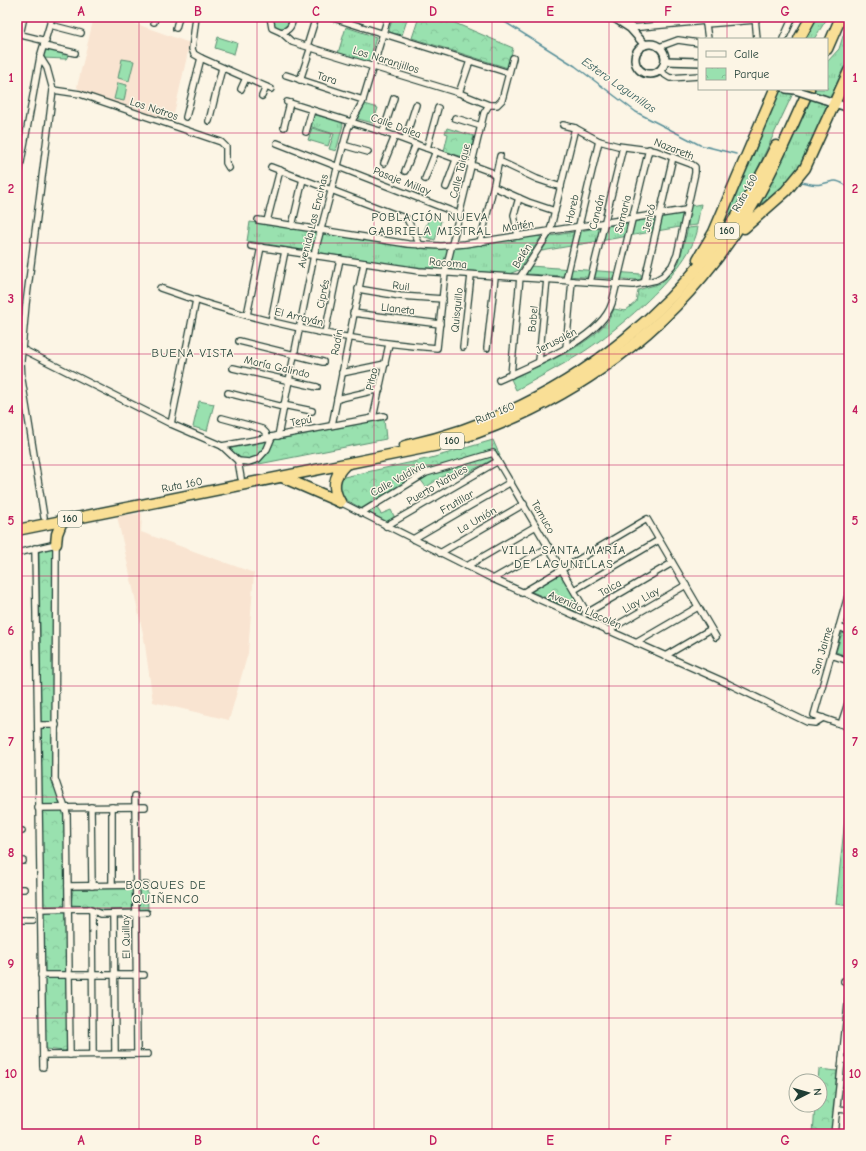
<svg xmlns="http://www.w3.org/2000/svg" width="866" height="1151" viewBox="0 0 866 1151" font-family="'Comic Neue',sans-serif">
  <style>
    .built { fill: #f9e4d1 }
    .grass { fill: url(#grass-tufts); stroke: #5c8f72 }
    .park { fill: url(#park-crowns); stroke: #5c8f72 }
    .garden { fill: #99e1af; stroke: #5c8f72 }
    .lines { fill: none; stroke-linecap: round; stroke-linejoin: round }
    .stream { stroke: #578f99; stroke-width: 1.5 }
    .minor-casing { stroke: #1f3d34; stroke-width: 8 }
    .tertiary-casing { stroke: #1f3d34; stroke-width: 10 }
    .motorway-casing { stroke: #1f3d34; stroke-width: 13 }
    .minor { stroke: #fcf5e5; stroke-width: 5.5 }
    .tertiary { stroke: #fcf5e5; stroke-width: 7 }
    .motorway { stroke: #f9df96; stroke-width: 10 }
    .tertiary-bridge-casing { stroke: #1f3d34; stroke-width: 10; stroke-linecap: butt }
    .tertiary-bridge { stroke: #fcf5e5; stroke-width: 7 }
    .grid { fill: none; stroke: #c2185b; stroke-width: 1; stroke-opacity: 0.55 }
    .labels { text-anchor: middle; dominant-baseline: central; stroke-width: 3; stroke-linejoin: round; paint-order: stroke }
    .shield { fill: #fcf5e5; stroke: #617469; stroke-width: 1 }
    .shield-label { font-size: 10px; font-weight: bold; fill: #1f3d34 }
    .street-label { font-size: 11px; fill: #1f3d34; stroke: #fcf5e5 }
    .water-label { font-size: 12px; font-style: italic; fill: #365f5e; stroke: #fcf5e5 }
    .neighbourhood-label { font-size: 12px; letter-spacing: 1px; fill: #1f3d34; stroke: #fcf5e5 }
    .neatline { fill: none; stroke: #c2185b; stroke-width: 1.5 }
    .grid-label { font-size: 13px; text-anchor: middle; font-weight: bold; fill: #c2185b }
  </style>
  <defs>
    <pattern id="grass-tufts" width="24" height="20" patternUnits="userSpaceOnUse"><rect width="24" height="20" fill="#99e1af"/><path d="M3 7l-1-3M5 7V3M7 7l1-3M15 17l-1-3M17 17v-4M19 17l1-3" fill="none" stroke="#83c297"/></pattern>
    <pattern id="park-crowns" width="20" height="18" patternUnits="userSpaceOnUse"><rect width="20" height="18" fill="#99e1af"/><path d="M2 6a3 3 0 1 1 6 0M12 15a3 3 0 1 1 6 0" fill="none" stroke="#83c297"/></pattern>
  </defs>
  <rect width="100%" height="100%" fill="#fcf5e5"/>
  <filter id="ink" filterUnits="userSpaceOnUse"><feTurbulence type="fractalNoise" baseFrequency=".025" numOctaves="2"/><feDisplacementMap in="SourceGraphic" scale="8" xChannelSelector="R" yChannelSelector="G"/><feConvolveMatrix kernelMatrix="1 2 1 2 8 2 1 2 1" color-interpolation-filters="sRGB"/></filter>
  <g filter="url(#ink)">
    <g class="built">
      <path d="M94 17H117L190 43 172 123 80 91 77 87Z"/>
      <path d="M142 513 141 532 254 573 248 653 229 720 153 702 144 638 117 516Z"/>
    </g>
    <g class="grass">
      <path d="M273 17H289L290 22 284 29 276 28 272 20Z"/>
      <path d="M814 17H828L814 39H803Z"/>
      <path d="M849 17V61L799 169 781 188 756 208 780 162 815 89H827V62L839 49Z"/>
      <path d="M346 27 376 37 369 63 338 53Z"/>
      <path d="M45 49 69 54 66 59 42 58Z"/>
      <path d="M778 89H795L750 185 735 211 710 247Z"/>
      <path d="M365 104 378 108 373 123 358 119 356 117Z"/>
      <path d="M312 114 342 122 343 125 336 151 329 149 334 134 309 126Z"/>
      <path d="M701 204 697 225 688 226 690 206Z"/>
      <path d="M683 213 680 227 542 251 551 236Z"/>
      <path d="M250 222 426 249 458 248 537 236 541 237 519 270 509 274 402 266 247 241Z"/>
      <path d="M698 227C692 270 613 334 577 356 557 368 536 379 516 390L511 379C540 365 604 341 614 309L625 311 636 302 638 290 661 283 679 262 688 228Z"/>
      <path d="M530 266 641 274V280L526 274Z"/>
    </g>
    <g class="park">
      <path d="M393 17H408L402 35 391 33 389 30Z"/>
      <path d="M410 17H441L513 48 508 68 412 38 418 20Z"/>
      <path d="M447 128 474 136 469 159 444 151 448 134 445 133Z"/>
      <path d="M384 419 386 439 244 467 243 459 227 449Z"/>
      <path d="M493 440 500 456 465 474 461 469 447 474 426 487 420 479 375 505 381 514 391 510 395 518 386 522 341 497 339 493 340 479 344 477 431 458Z"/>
      <path d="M52 548 54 550 53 776 64 810 67 1049 65 1051 45 1049 39 553 40 551Z"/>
      <path d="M559 572 581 607 576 611 528 590Z"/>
      <path d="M842 633 849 635V657L836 652Z"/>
      <path d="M849 808V906L836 904 846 809Z"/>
      <path d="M147 888 148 909 102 910 89 906 71 905 73 889Z"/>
      <path d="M819 1069 837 1071 832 1134H813L815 1105H820V1081H818Z"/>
    </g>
    <g class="garden">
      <path d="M218 37 237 43 234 54 215 48Z"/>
      <path d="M122 59 134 61 129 81 118 78Z"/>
      <path d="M118 83 127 85 124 101 114 99Z"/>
      <path d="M312 128 332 134 328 146 308 140Z"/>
      <path d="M430 216 441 221 435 240 422 236Z"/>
      <path d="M199 401 214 404 207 431 193 427Z"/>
    </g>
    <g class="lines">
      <g class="stream">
        <path d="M497 17 575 66 636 112 700 145 736 154"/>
        <path d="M801 182C808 183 814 186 821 184 836 181 834 178 849 187"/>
      </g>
      <defs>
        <g id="minor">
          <path d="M196 17 192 49 194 54 201 58 271 89"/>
          <path d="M270 17 272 28 281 32C289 31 293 25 292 17"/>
          <path d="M330 17 509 73"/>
          <path d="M630 17V28L706 21"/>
          <path d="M705 17 708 39"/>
          <path d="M755 17 757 39"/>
          <path d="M154 22 155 17"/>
          <path d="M706 24 756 20"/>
          <path d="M50 25 81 33"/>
          <path d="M176 28 179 17"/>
          <path d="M281 32 292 42 459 93 489 105"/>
          <path d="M17 34 46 41"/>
          <path d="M20 35 24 17"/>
          <path d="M783 39 793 17"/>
          <path d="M44 46 75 53"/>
          <path d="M307 46 316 17"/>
          <path d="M659 47 678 40 699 43"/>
          <path d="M40 57 47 68 53 90 26 304 21 361 22 380 44 517"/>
          <path d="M659 71 670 78 699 76"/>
          <path d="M286 75 363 100"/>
          <path d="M300 80 311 47"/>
          <path d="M241 89 246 78"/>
          <path d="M53 90 80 94 221 142 226 147V163L229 168"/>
          <path d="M459 93 470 61"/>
          <path d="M262 96 266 87"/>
          <path d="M287 102 383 132 491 172 495 176"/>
          <path d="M186 117 201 58"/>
          <path d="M455 118 481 126"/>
          <path d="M209 121 222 68"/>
          <path d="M284 127 290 103"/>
          <path d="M306 132 312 110"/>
          <path d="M383 132 394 98"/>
          <path d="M405 139 416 105"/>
          <path d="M277 143 459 214"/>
          <path d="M343 145 368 152"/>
          <path d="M427 148 438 108"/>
          <path d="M499 161 537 179 561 187"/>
          <path d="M384 163 395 136"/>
          <path d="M271 167 407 219 420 245"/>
          <path d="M405 171 416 144"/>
          <path d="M17 177 19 173 40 57 52 17"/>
          <path d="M425 179 436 151"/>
          <path d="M446 187 456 160"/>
          <path d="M494 187 528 202 555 211"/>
          <path d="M258 220 408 244 441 246 465 244 686 210"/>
          <path d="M267 221 280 170"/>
          <path d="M292 226 303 179"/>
          <path d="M518 236 514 215 519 198"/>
          <path d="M480 242C488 213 494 184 500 156"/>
          <path d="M251 246 419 271 633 285 656 280 663 276 672 266 677 255 695 173V167L691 164 656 151 618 146 599 141 575 128 563 125"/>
          <path d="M566 280 599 141"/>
          <path d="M590 282 623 147"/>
          <path d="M644 283 673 157"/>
          <path d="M160 288C249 320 343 341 437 348L445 273 484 113 489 105H497L502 100 513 58"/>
          <path d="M358 289 400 296 443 299"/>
          <path d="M353 313 440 324"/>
          <path d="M247 315 261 247"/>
          <path d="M271 321 285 251"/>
          <path d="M325 333 340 259"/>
          <path d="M239 341 323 362"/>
          <path d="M463 347 471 275"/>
          <path d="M487 348 495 277"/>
          <path d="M566 348 572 281"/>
          <path d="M22 349 171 424 222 446 238 461 249 462 258 459 267 449 272 437"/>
          <path d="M539 361 547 279"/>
          <path d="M233 368 317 387"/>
          <path d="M342 373 385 364"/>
          <path d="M511 375 520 277 550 231 575 128"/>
          <path d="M499 380C532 365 601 339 612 303L649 149"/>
          <path d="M228 393 283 407"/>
          <path d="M337 399 380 389"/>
          <path d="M283 405 312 411"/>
          <path d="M222 418 262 429 266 433 268 438"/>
          <path d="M373 418 389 344"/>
          <path d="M171 424 196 300"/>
          <path d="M332 425 364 263"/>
          <path d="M278 436 314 255 348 128 362 103 388 17"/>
          <path d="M222 446 384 416"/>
          <path d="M238 461 241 478"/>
          <path d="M340 502 493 579 729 684 807 722 815 723 823 718"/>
          <path d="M361 513 426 473 493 453 587 613"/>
          <path d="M386 526 498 461"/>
          <path d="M413 539 511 482"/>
          <path d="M35 548 43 1067"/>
          <path d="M17 553 56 544 55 779 67 814 70 1055"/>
          <path d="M440 553 524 504"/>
          <path d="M467 566 536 526"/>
          <path d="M493 579 549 547"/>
          <path d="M574 590 659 540"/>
          <path d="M849 592 814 715 849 727"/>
          <path d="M522 593 647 519 716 637"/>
          <path d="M585 614 672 563"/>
          <path d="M839 627 849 631"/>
          <path d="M607 631 686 585"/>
          <path d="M636 643 698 607"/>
          <path d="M831 655 849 661"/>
          <path d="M665 656 711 629"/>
          <path d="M841 724 849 700"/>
          <path d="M38 725H56"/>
          <path d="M135 796 137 1054"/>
          <path d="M91 807 92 886"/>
          <path d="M112 807V885"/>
          <path d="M38 808 145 807"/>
          <path d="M17 831H22"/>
          <path d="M17 861H23"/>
          <path d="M68 886 146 885"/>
          <path d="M17 889H24"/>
          <path d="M40 910 88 909 101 914 147 913"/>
          <path d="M92 911 93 1054"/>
          <path d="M114 914 115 1054"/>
          <path d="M17 920H32"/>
          <path d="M41 975H144"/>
          <path d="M844 981 849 982"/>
          <path d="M43 1055 148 1054"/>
          <path d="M842 1060H849"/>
          <path d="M837 1109 849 1110"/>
          <path d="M834 1134 849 995"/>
        </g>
        <g id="tertiary">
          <path d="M613 17 630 28 645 45"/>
          <circle cx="650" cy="59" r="15"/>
          <path d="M665 61 699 62"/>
          <path d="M786 89 795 90"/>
          <path d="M823 99 849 108"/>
        </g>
        <g id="motorway">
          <path d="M799 39 811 17"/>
          <path d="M827 49 841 17"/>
          <path d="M744 228 786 191 805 168 849 71"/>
          <path d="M698 259 714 232 775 89"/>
          <path d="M405 446C569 410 704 297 776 146"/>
          <path d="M282 477 340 502"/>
          <path d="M340 502C332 488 333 477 345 465"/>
          <path d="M17 530 439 445C568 408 679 328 749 211 773 172 790 130 809 89"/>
          <path d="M56 544 57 534 62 521"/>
        </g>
      </defs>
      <use href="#minor" class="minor-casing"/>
      <use href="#tertiary" class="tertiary-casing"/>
      <use href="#motorway" class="motorway-casing"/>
      <use href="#minor" class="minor"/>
      <use href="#tertiary" class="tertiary"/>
      <use href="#motorway" class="motorway"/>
      <defs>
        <path id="tertiary-bridge" d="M795 90 823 99"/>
      </defs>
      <use href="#tertiary-bridge" class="tertiary-bridge-casing"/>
      <use href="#tertiary-bridge" class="tertiary-bridge"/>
    </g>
  </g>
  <path class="grid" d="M139 17V1134M257 17V1134M374 17V1134M492 17V1134M609 17V1134M727 17V39M727 89V1134M17 133H849M17 243H849M17 354H849M17 465H849M17 576H849M17 686H849M17 797H849M17 908H849M17 1018H849"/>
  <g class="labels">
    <g class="shield">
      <rect x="715" y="223" width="24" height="16" rx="3"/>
      <rect x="440" y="433" width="24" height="16" rx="3"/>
      <rect x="58" y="511" width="24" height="16" rx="3"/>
    </g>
    <g class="shield-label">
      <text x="727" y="231">160</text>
      <text x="452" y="441">160</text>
      <text x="70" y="519">160</text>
    </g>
    <g class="street-label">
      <text transform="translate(386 60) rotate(17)">Los Naranjillos</text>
      <text transform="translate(327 78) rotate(17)">Tara</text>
      <text transform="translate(154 109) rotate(18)">Los Notros</text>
      <text transform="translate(396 126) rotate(20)">Calle Dalea</text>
      <text transform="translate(674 149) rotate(21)">Nazareth</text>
      <text transform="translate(460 171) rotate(-76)">Calle Taique</text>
      <text transform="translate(402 181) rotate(21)">Pasaje Millay</text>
      <text transform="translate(745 193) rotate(-61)">Ruta 160</text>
      <text transform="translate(572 209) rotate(-77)">Horeb</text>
      <text transform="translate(597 212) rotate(-76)">Canaán</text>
      <text transform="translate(623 214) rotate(-76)">Samaria</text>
      <text transform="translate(649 218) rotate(-78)">Jericó</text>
      <text transform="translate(313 221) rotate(-76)">Avenida Las Encinas</text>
      <text transform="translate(518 226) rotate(-9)">Maitén</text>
      <text transform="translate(522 256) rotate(-58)">Belén</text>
      <text transform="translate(448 263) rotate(5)">Racoma</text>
      <text transform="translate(401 286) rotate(7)">Ruil</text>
      <text transform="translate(323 294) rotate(-78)">Ciprés</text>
      <text transform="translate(398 309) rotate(7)">Llaneta</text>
      <text transform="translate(457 310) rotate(-84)">Quisquillo</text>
      <text transform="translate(299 317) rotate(13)">El Arrayán</text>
      <text transform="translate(533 319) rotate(-85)">Babel</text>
      <text transform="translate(556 341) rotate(-27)">Jerusalén</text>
      <text transform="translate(337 342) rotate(-79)">Radín</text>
      <text transform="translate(277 367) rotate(13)">María Galindo</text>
      <text transform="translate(372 379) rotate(-78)">Pitao</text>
      <text transform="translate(495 413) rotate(-22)">Ruta 160</text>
      <text transform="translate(301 421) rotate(-11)">Tepú</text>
      <text transform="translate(398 479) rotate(-29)">Calle Valdivia</text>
      <text transform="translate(182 485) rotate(-11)">Ruta 160</text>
      <text transform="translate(437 485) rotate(-30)">Puerto Natales</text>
      <text transform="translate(457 502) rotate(-30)">Frutillar</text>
      <text transform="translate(543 517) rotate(60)">Temuco</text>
      <text transform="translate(477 520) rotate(-30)">La Unión</text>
      <text transform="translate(610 588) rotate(-30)">Talca</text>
      <text transform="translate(641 600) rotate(-30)">Llay Llay</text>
      <text transform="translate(585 610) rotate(24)">Avenida Llacolén</text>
      <text transform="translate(822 651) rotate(-74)">San Jaime</text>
      <text transform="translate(126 937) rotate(-91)">El Quillay</text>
    </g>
    <g class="water-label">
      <text transform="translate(619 85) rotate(35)">Estero Lagunillas</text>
    </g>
    <g class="neighbourhood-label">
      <text x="430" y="217">POBLACIÓN NUEVA<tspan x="430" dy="14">GABRIELA MISTRAL</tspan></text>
      <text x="193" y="353">BUENA VISTA</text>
      <text x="564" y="550">VILLA SANTA MARÍA<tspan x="564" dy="14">DE LAGUNILLAS</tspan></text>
      <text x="166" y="885">BOSQUES DE<tspan x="166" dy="14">QUIÑENCO</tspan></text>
    </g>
  </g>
  <rect width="866" height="1151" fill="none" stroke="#fcf5e5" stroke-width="44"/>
  <rect x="698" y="38" width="130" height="52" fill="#fcf5e5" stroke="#a4ab9e"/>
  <rect x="706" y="51" width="20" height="6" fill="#fcf5e5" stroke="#a4ab9e"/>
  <text x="734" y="58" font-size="12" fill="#1f3d34">Calle</text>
  <rect x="706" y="68" width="20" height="12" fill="url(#park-crowns)" stroke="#a4ab9e"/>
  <text x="734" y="78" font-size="12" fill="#1f3d34">Parque</text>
  <g transform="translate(808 1093) rotate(84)"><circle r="19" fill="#fcf5e5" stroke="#a4ab9e"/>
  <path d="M0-3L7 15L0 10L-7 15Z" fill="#1f3d34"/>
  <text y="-6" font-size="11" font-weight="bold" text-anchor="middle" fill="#1f3d34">N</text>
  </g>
  <rect x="22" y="22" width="822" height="1107" class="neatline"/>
  <g class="grid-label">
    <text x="81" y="16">A</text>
    <text x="198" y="16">B</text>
    <text x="316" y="16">C</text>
    <text x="433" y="16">D</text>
    <text x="550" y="16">E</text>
    <text x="668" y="16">F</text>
    <text x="785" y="16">G</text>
    <text x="11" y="82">1</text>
    <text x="855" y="82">1</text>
    <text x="11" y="193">2</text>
    <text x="855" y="193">2</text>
    <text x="11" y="303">3</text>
    <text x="855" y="303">3</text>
    <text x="11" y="414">4</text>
    <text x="855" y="414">4</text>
    <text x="11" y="525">5</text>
    <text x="855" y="525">5</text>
    <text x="11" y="635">6</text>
    <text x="855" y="635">6</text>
    <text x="11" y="746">7</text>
    <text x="855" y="746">7</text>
    <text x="11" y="857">8</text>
    <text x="855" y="857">8</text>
    <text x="11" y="968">9</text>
    <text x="855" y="968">9</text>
    <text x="11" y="1078">10</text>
    <text x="855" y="1078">10</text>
    <text x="81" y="1145">A</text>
    <text x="198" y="1145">B</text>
    <text x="316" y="1145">C</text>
    <text x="433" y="1145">D</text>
    <text x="550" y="1145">E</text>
    <text x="668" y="1145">F</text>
    <text x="785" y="1145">G</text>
  </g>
</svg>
